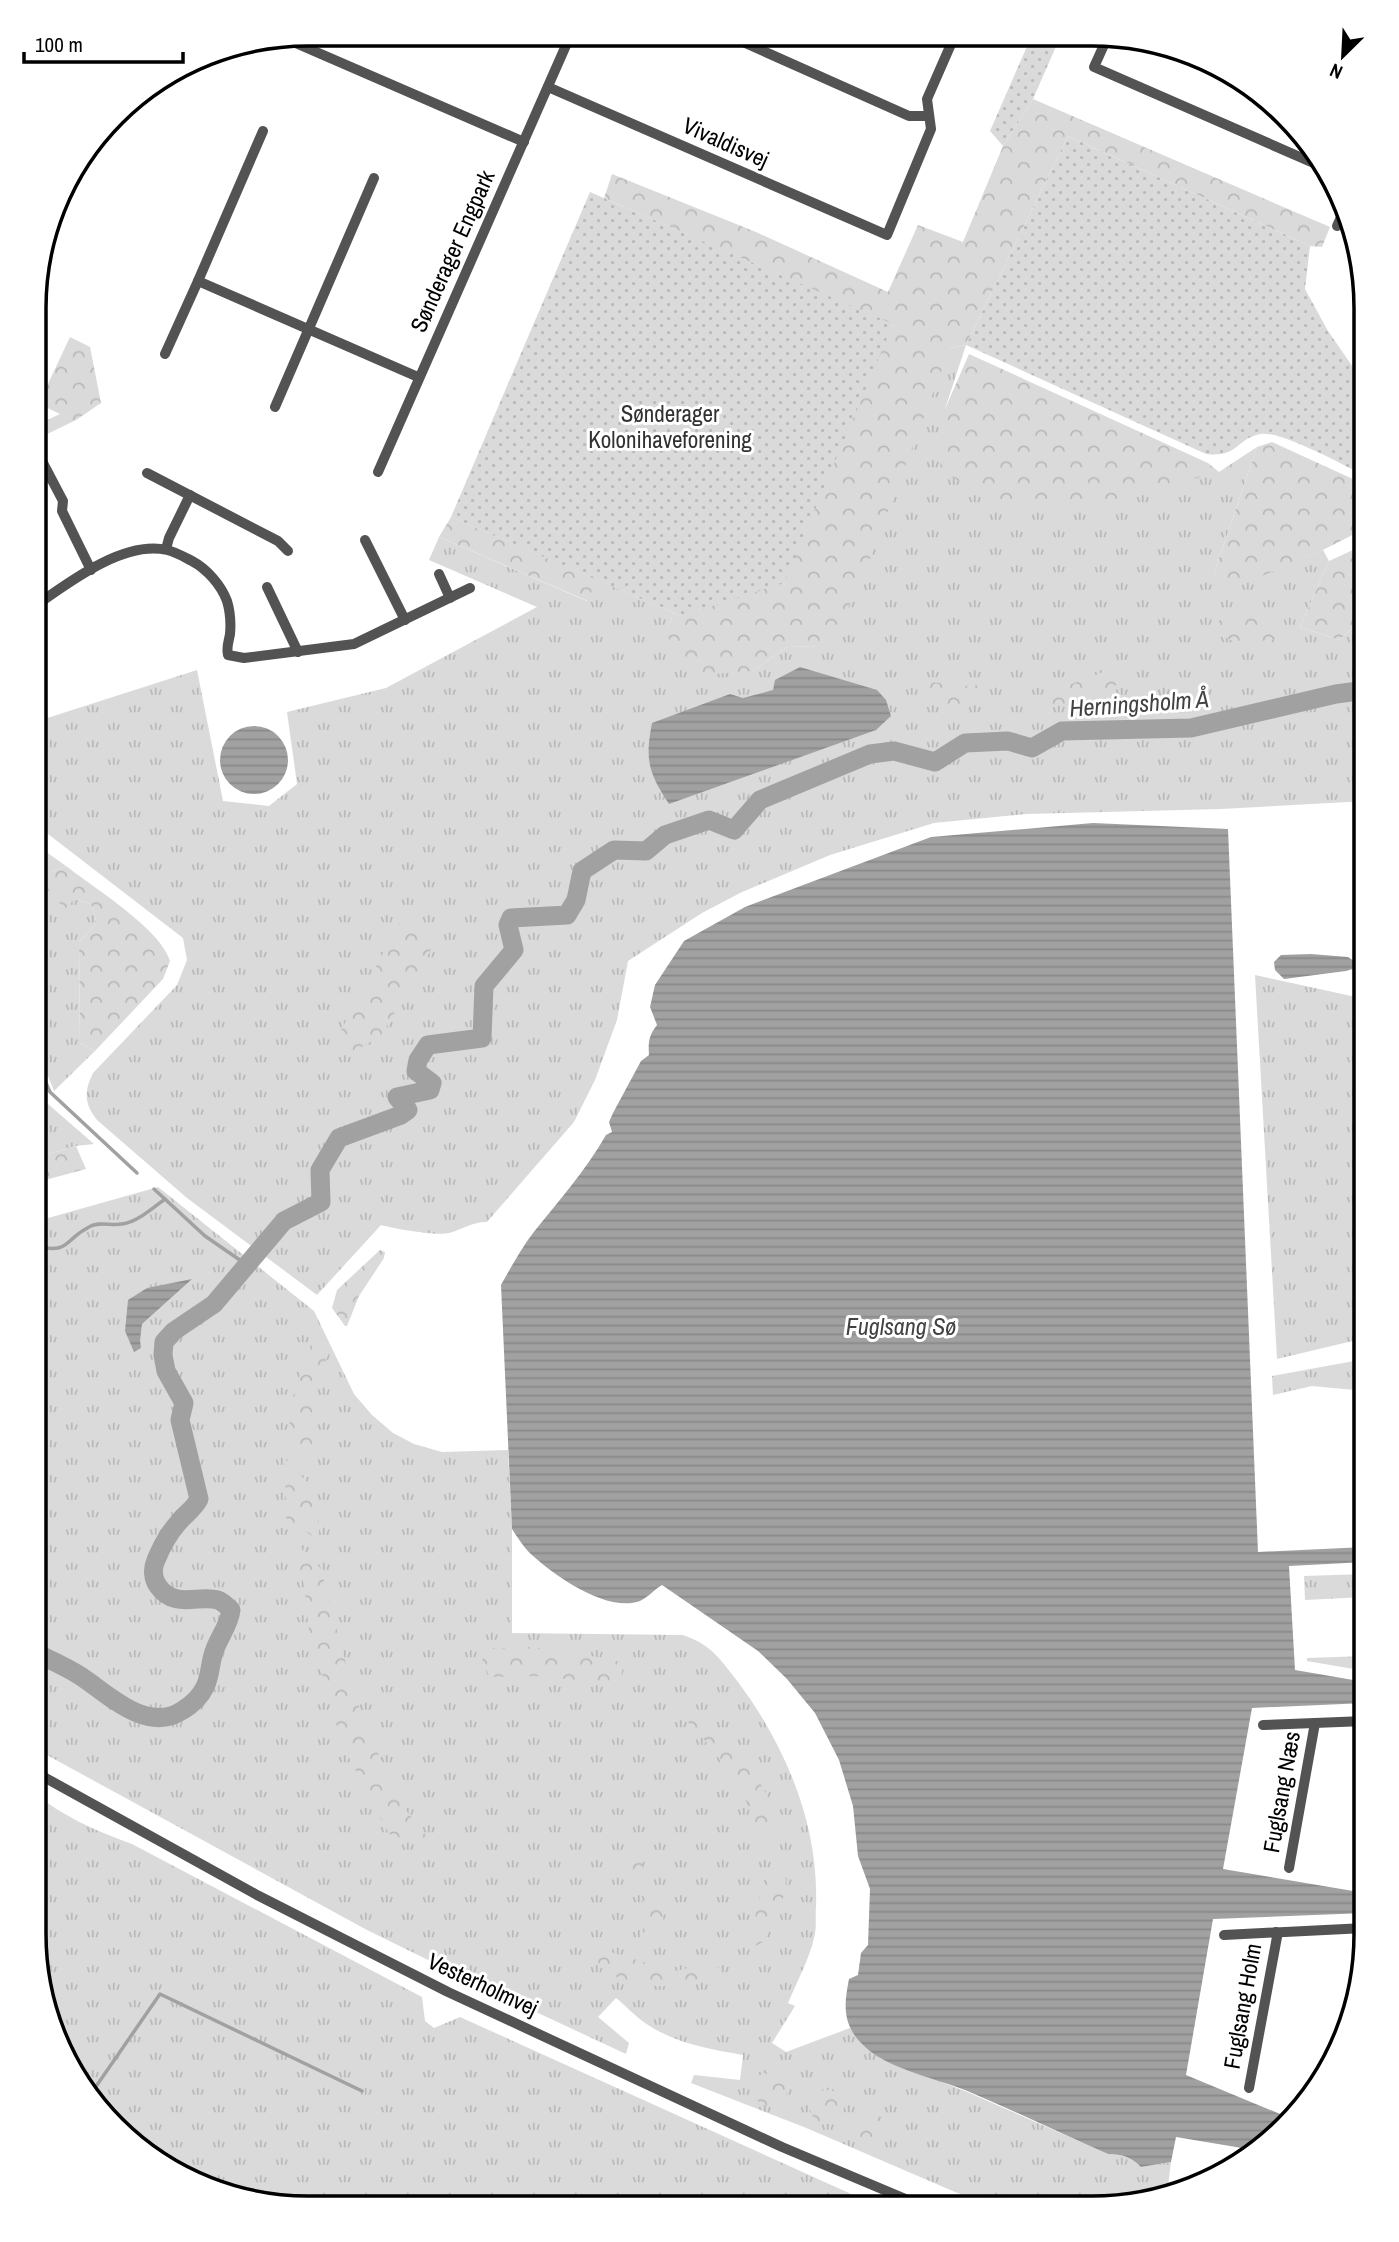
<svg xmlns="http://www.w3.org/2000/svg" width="1399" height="2242" viewBox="0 0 1399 2242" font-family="'Archivo Narrow',sans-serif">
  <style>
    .grass { fill: url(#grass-tufts) }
    .forest { fill: url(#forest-crowns) }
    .park { fill: url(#park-dots) }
    .water { fill: url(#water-rules) }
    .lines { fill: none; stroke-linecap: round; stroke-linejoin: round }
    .stream { stroke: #a1a1a1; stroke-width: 3.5 }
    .river { stroke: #a1a1a1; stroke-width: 19 }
    .minor { stroke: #535353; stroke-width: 10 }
    .labels { text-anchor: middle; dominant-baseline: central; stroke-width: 6; stroke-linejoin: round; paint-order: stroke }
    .street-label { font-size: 23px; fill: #000; stroke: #fff }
    .park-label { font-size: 23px; fill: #313131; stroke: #fff }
    .water-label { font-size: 24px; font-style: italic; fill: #424242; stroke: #fff }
    .rim { fill: none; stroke: #000; stroke-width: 3.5 }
  </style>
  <defs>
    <pattern id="grass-tufts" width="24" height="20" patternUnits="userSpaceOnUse" patternTransform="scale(1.75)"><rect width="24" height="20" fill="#dadada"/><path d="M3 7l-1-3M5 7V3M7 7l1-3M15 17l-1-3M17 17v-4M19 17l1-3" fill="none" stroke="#b9b9b9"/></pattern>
    <pattern id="forest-crowns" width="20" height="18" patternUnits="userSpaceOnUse" patternTransform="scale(1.75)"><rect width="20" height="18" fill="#dadada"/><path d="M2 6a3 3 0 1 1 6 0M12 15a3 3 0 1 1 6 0" fill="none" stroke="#b9b9b9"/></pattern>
    <pattern id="park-dots" width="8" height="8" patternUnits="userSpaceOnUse" patternTransform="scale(1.75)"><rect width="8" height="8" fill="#dadada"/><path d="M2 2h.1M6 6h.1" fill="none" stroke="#b9b9b9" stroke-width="1.8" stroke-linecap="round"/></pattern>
    <pattern id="water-rules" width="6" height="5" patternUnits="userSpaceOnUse" patternTransform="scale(1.75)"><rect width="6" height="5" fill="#a1a1a1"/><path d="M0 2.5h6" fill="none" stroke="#898989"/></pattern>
  </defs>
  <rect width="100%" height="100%" fill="#fff"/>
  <g class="grass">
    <path d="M966 345 945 409 1219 472 1257 447 1214 573 1239 585 1323 550 1329 561 1300 627 1339 640 1366 616V801L1221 809 1027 814 934 823 830 855 740 893 702 913 628 961 617 1020 595 1080 574 1122 487 1222C471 1222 464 1229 449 1233 435 1236 396 1229 381 1225L317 1295 187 1198 97 1120C84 1103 84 1092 93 1073L177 985 187 960 183 938 35 824V719L38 721 197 670 223 801 269 806 297 784 287 712 386 688 537 607 429 560 439 537 587 601 596 579 674 613 667 629 753 671 788 646 814 647 950 348Z"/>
    <path d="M35 844 66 866 51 872 75 899 91 904 97 923 79 942 80 1043 95 1051 54 1091 34 1041Z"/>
    <path d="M1255 975 1365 999V1338L1277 1359Z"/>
    <path d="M34 1080 40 1097 94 1144 76 1146 34 1158Z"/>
    <path d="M158 1187 314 1311 354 1394 372 1415 393 1433 414 1444 442 1452 508 1450 512 1529V1633L683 1635C712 1645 720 1659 738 1682 786 1746 819 1825 816 1906 815 1916 817 1928 814 1938 810 1957 796 1984 788 2003L795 2006 772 2043 786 2052 850 2028 862 2044 882 2059 965 2091 1108 2154C1122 2154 1131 2157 1141 2167L1171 2162 1167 2194 1092 2209 997 2208 955 2192 804 2127 691 2083 694 2075 740 2080 743 2055C709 2049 674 2043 645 2023 635 2016 626 2006 616 1998L598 2017 629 2043 626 2054 491 1991 367 1930 34 1748V1222Z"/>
    <path d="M1365 1359V1391L1312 1386 1273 1395 1272 1376Z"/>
    <path d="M1365 1574V1597L1305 1600 1304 1576Z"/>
    <path d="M1365 1656V1671L1307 1661V1658Z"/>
    <path d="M33 1792C62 1816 96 1831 132 1844L422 1997 425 2021 434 2028 460 2017 849 2193 873 2208 272 2206 202 2188 140 2152 90 2101 54 2039 33 1935Z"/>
  </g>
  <g class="forest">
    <path d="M1033 99 1330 227 1322 247 1310 246 1068 136 966 345 950 348 857 593 832 632 813 647 788 646 753 671 701 675 674 664 667 629 674 613 681 616 893 325 604 198 612 174 756 232 888 292 918 225 963 242 1003 146Z"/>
    <path d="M70 337 90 347 101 403 76 420 35 440V426L60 414 35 402V382L47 386Z"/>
    <path d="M969 354 1208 463 1219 472 1105 504 1016 507 940 472 945 409Z"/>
    <path d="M1272 442 1366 485V528L1323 550 1239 586 1214 573 1257 447Z"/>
    <path d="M451 517 596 579 588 601 439 537Z"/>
    <path d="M1366 544V616L1339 640 1300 627 1329 561Z"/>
    <path d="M1232 612 1251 615 1274 637 1269 646C1249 651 1228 640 1212 629L1217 622Z"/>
    <path d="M1114 668 1119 679 1114 688 1048 709 1036 708 1029 700Z"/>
    <path d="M924 681 962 686 988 685C991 713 939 711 925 700 922 697 920 693 918 690Z"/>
    <path d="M66 866C94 888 161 929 170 961L163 979 95 1051 80 1043 79 942 97 923 91 904 75 899 65 909 47 889 51 872Z"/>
    <path d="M403 917 436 941 381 1036 347 1055 338 1050 335 1041Z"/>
    <path d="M76 1146 86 1169 34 1183V1158Z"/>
    <path d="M380 1250 385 1252 384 1258 359 1296 347 1326H345L332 1308 337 1290Z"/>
    <path d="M315 1340 327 1348 329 1352 319 1381 316 1400V1476L286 1446 294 1392 312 1341Z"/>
    <path d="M285 1459 317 1492 319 1532 315 1538 286 1518Z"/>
    <path d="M297 1545 310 1556 321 1569 351 1683 366 1728 404 1808 431 1842 428 1844 392 1836 388 1832 342 1744 309 1631 304 1585 294 1547Z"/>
    <path d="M528 1647 568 1651 620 1662 623 1666 619 1690 578 1680 535 1676 492 1677 488 1674 482 1660 488 1648Z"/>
    <path d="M690 1705C699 1710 710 1717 716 1725 719 1730 718 1736 722 1740 726 1744 731 1746 735 1750 752 1766 765 1789 773 1810 778 1824 771 1846 755 1833L747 1803 724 1765 695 1728 682 1717 681 1713 684 1706Z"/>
    <path d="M635 1858H639C644 1866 644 1876 648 1884 657 1905 675 1919 653 1939L641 1938 645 1920 641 1889 632 1870V1861Z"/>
    <path d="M774 1873H780L786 1879 785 1893 763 1942 755 1946C748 1934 761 1893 765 1877Z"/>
    <path d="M607 1951 673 1971C687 1970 700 1962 715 1964L721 1971 720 1977 717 1979C680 1988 632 1993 599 1966L598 1960Z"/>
    <circle cx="770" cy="2089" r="17"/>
    <circle cx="827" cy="2107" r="17"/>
    <circle cx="870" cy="2130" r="17"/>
  </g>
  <g class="park">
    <path d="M1032 35H1061L1033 99 1003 146 990 131Z"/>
    <path d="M1068 136 1310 246 1305 289 1328 331 1366 386V476C1344 466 1281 430 1260 434 1236 439 1238 458 1206 454L966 345Z"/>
    <path d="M590 192 893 324 784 583 681 616 451 517Z"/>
  </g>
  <g class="water">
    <path d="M800 667 877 690 886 700 891 716 876 730 669 804C648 772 645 760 652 723L730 694 743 698 773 690 775 680Z"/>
    <circle cx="254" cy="760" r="34"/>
    <path d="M1093 823 1228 829 1258 1552 1365 1547V1562L1289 1566 1295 1670 1365 1682V1703L1252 1708 1223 1869 1365 1893V1913L1213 1919 1186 2075 1292 2119 1260 2151 1176 2137 1171 2162 1141 2167C1131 2157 1122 2154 1108 2154 1060 2133 1013 2110 965 2090 934 2078 885 2068 862 2044 842 2024 844 2004 849 1979L858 1975 861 1953 868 1945 870 1889 858 1856 853 1806 839 1760 815 1713 787 1679 758 1651 662 1585C655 1589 647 1598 640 1601 607 1613 555 1576 532 1555 524 1548 518 1538 512 1529L501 1285C511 1267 521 1249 533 1233 558 1202 586 1170 606 1135L612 1132 609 1122 613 1113 641 1061 649 1055C648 1042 649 1035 657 1025L650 1007 655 985 684 941 745 907 931 837Z"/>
    <path d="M1311 954 1348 957 1354 961 1356 968 1346 971 1284 979 1275 970 1274 962 1281 955Z"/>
    <path d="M192 1279 142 1324 140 1340 141 1348 134 1352 125 1331 128 1300 147 1288Z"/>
  </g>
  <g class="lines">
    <g class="stream">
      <path d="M34 1056 50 1092 137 1173"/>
      <path d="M154 1189 205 1236 247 1265"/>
      <path d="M35 1246C71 1254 62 1241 89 1227 99 1221 111 1226 122 1224 137 1222 153 1208 165 1199"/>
      <path d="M88 2098 160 1994 362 2091"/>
    </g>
    <path class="river" d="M34 1652C50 1660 67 1667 82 1677 110 1696 148 1734 183 1710 193 1704 200 1697 205 1687 210 1677 210 1665 213 1655 217 1639 229 1627 231 1610 227 1606 223 1602 218 1600 199 1594 175 1610 158 1586 153 1579 152 1569 156 1560 161 1548 169 1533 178 1523 185 1514 194 1509 199 1499L180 1420 184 1403 166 1371 163 1355 164 1342 174 1331 214 1304 284 1221 321 1202 320 1170 339 1138 401 1115 408 1110 397 1097 430 1090 432 1083 416 1071 418 1060 428 1045 482 1038 484 986 514 950 508 925 511 918 567 915 576 900 582 871 614 850 646 851 665 835 709 820 734 830 760 800 870 754 894 751 935 762 965 743 1008 741 1032 748 1062 731 1191 728 1336 694 1366 690"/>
    <g class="minor">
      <path d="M725 34 909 116H929"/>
      <path d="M1108 36 1094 67 1325 168"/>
      <path d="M284 38 524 142"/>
      <path d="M548 87 887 235 931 129 927 99 955 35"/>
      <path d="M55 207 56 205"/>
      <path d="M1337 226 1346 206"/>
      <path d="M198 281 263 131"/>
      <path d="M165 354 198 281 418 377"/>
      <path d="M275 407 374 178"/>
      <path d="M42 461 63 501 62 511 91 570"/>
      <path d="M378 472 571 34"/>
      <path d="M147 473 278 541 288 551"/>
      <path d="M365 540 405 620"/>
      <path d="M166 549 169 538 190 495"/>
      <path d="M439 574 450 598"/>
      <path d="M267 587 298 652"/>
      <path d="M35 588 42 601"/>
      <path d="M35 606C69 582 124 540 167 550 176 552 184 557 192 561 207 569 221 585 227 601 230 611 231 623 230 634 229 641 226 647 228 655L244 658 354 644 470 588"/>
      <path d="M1263 1725 1365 1721"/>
      <path d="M33 1771 257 1895 448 1992 782 2147 927 2208"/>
      <path d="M1289 1868 1315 1723"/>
      <path d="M1224 1935 1365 1928"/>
      <path d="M1249 2088 1277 1937 1276 1932"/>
    </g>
  </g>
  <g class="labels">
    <g class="street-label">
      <text transform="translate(726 142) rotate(24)">Vivaldisvej</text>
      <text transform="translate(452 251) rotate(-66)">Sønderager Engpark</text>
      <text transform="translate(1281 1792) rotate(-80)">Fuglsang Næs</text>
      <text transform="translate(483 1984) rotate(25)">Vesterholmvej</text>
      <text transform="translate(1242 2006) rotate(-80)">Fuglsang Holm</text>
    </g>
    <g class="park-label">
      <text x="670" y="413">Sønderager<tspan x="670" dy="26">Kolonihaveforening</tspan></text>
    </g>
    <g class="water-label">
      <text transform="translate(1139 703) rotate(-4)">Herningsholm Å</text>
      <text x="901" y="1326">Fuglsang Sø</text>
    </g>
  </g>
  <path d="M0 0H1399V2242H0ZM308 46H1092A262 262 0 0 1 1354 308V1934A262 262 0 0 1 1092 2196H308A262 262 0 0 1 46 1934V308A262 262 0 0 1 308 46Z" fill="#fff" fill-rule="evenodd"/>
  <path class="rim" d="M308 46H1092A262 262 0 0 1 1354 308V1934A262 262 0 0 1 1092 2196H308A262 262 0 0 1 46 1934V308A262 262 0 0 1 308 46Z"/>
  <g transform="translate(1343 56) rotate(204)" stroke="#ffffff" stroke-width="5" paint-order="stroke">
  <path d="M0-5L12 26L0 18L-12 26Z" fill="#000000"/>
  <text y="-10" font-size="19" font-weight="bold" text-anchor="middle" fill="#000000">N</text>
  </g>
  <path d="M24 52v10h159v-10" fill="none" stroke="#000000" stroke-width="3.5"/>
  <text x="35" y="52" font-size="21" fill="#000000" stroke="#ffffff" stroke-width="5" paint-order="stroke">100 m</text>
</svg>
